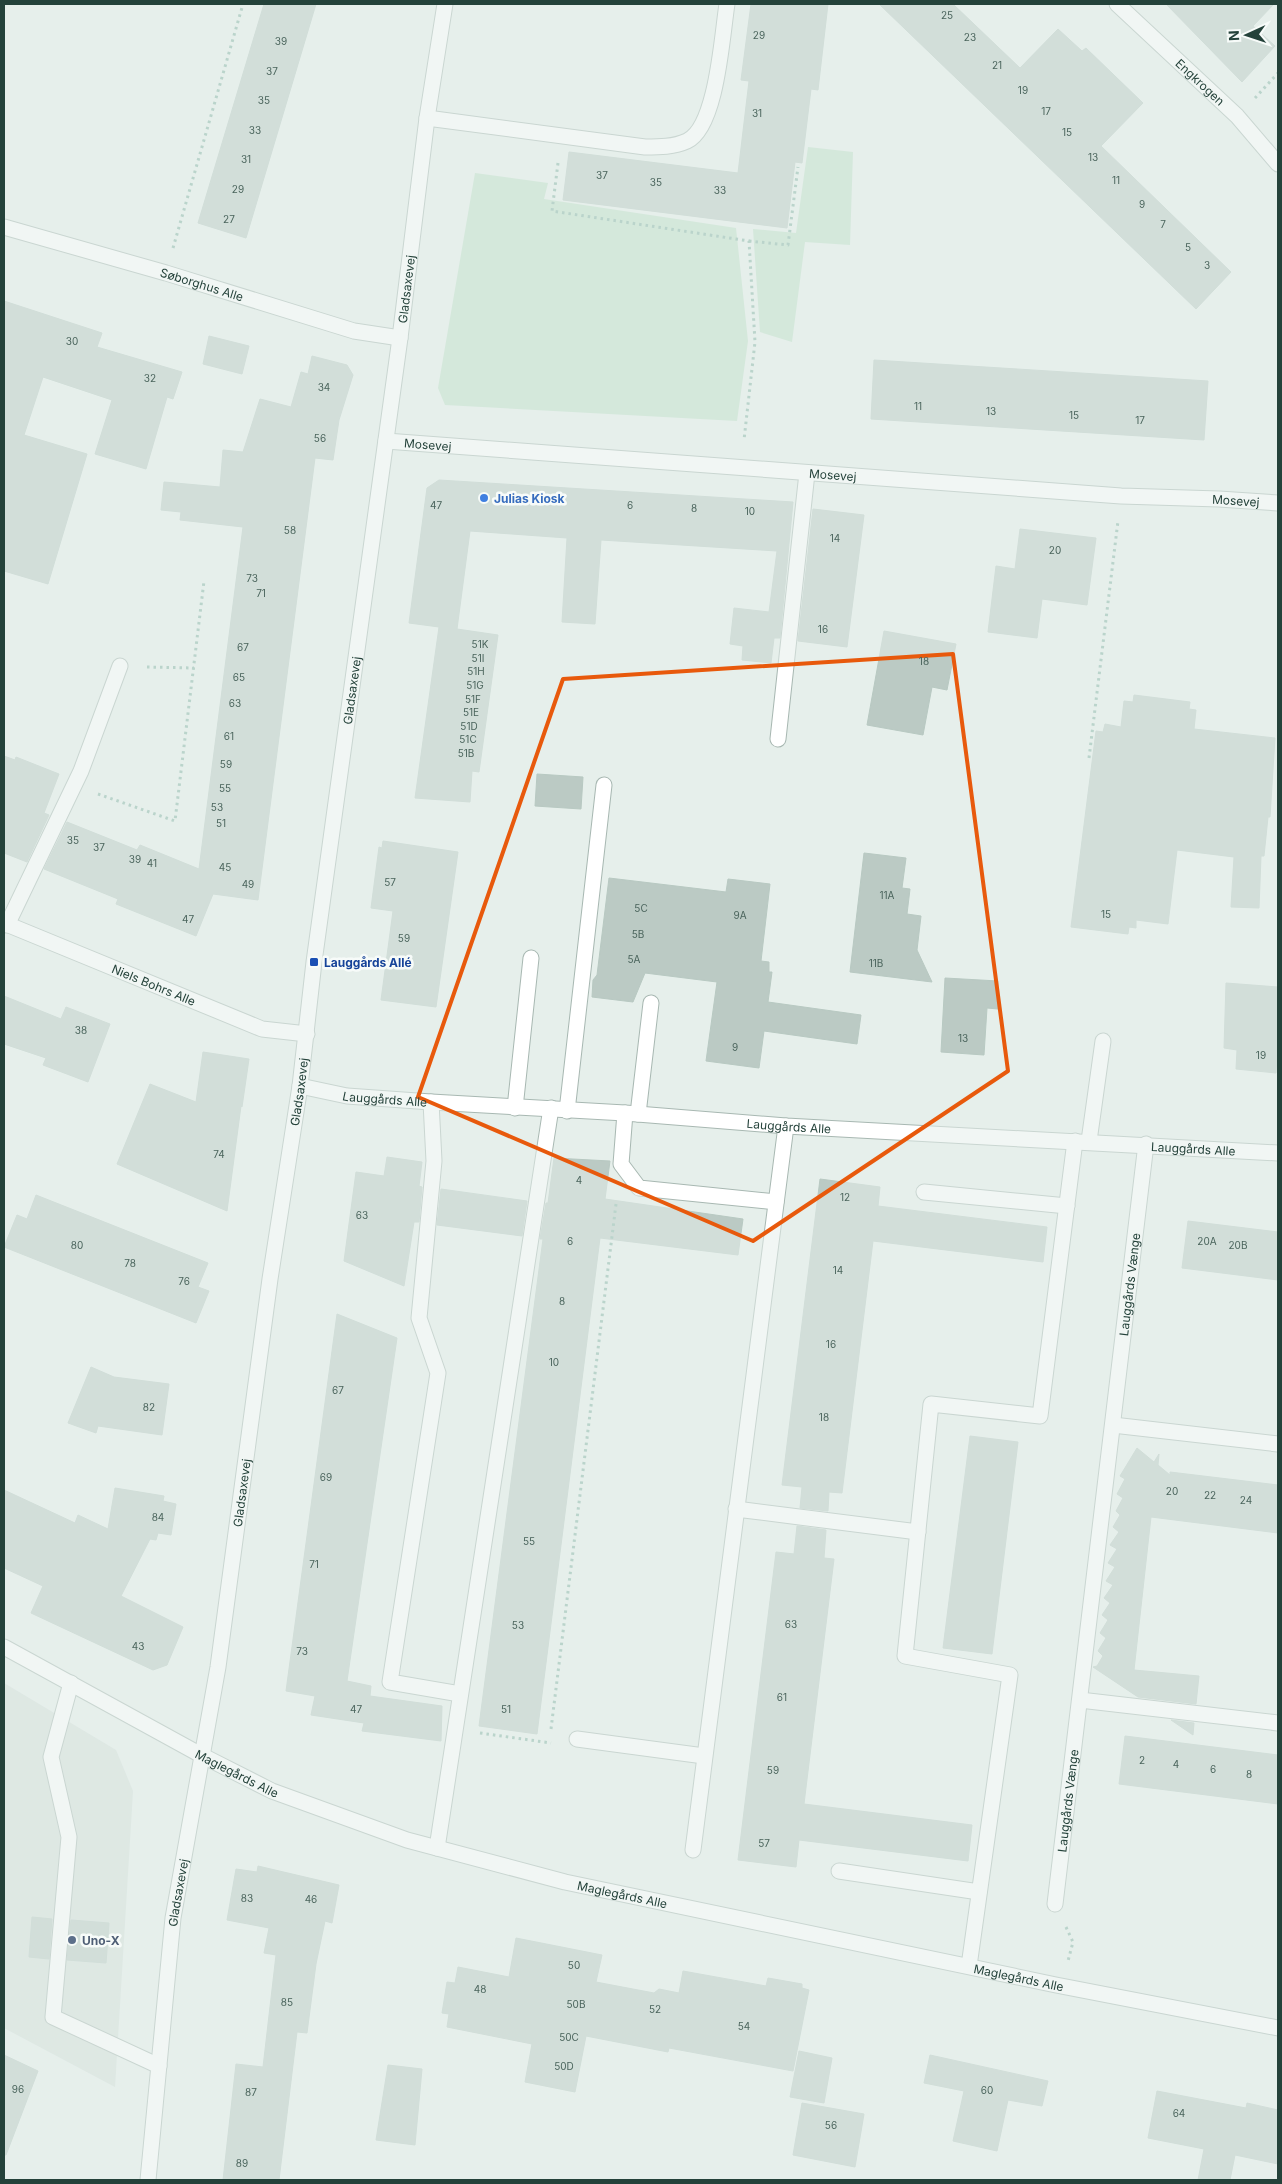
<svg xmlns="http://www.w3.org/2000/svg" width="1282" height="2184" viewBox="0 0 1282 2184" font-family="Inter,sans-serif">
  <style>
    .built { fill: #d4dfda }
    .green { fill: #bfe0c8 }
    .building { fill: #bbcac4; stroke: #b8c9c2 }
    .lines { fill: none; stroke-linecap: round; stroke-linejoin: round }
    .minor-casing { stroke: #a8b8b2; stroke-width: 17 }
    .path { stroke: #86b3a5; stroke-width: 3; stroke-dasharray: 2.5 4; stroke-linecap: butt }
    .minor { stroke: #fff; stroke-width: 15 }
    .marked { fill: none; stroke: #e8590c; stroke-width: 4; stroke-linejoin: round }
    .shop-dot { fill: #3f7fe0; stroke: #f7fbf9; stroke-width: 2 }
    .transit-dot { fill: #1a4fb4; stroke: #f7fbf9; stroke-width: 2 }
    .service-dot { fill: #5c6f8a; stroke: #f7fbf9; stroke-width: 2 }
    .labels { text-anchor: middle; dominant-baseline: central; stroke-width: 5; stroke-linejoin: round; paint-order: stroke }
    .number-label { font-size: 10px; fill: #4a645c }
    .street-label { font-size: 12px; fill: #24423a; stroke: #f7fbf9 }
    .shop-label { font-size: 12px; font-weight: bold; fill: #366cbe; stroke: #f7fbf9; text-anchor: start }
    .transit-label { font-size: 12px; font-weight: bold; fill: #164399; stroke: #f7fbf9; text-anchor: start }
    .service-label { font-size: 12px; font-weight: bold; fill: #4e5e75; stroke: #f7fbf9; text-anchor: start }
  </style>
  <rect width="100%" height="100%" fill="#e6efeb"/>
  <path class="built" d="M4 1683 116 1750 133 1791 115 2087 4 2028Z"/>
  <g class="green">
    <path d="M808 147 853 152 850 245 805 242 792 342 760 332 753 229 796 233Z"/>
    <path d="M475 173 548 183 544 199 736 228 748 341 737 421 445 405 438 388Z"/>
  </g>
  <g class="building">
    <path d="M264 4H316L246 238 198 223Z"/>
    <path d="M751 4H828L818 90 811 89 802 163 795 162 787 228 563 200 569 152 738 173 749 81 741 80Z"/>
    <path d="M879 4H953L1020 68 1058 29 1082 51 1086 48 1143 103 1101 146 1231 272 1196 309Z"/>
    <path d="M1166 4H1274L1253 26 1275 46 1242 82Z"/>
    <path d="M4 301 102 333 97 347 182 372 173 399 167 397 146 469 95 454 112 400 43 377 24 435 87 454 48 584 4 571Z"/>
    <path d="M209 336 249 346 242 374 203 364Z"/>
    <path d="M312 356 347 365 353 375 339 420 333 460 315 458 258 900 213 894 196 936 116 904 118 899 44 869 67 822 137 850 140 845 199 869 243 527 180 520 181 512 161 510 164 482 220 487 223 450 243 452 260 399 291 407 301 372 308 374Z"/>
    <path d="M874 360 1208 381 1204 440 871 419Z"/>
    <path d="M439 480 793 502 780 638H774L771 663 742 660 743 646 730 644 734 608 769 612 777 551 601 540 595 624 562 622 567 538 470 531 457 629 498 635 479 772 472 771 470 802 415 798 439 627 409 623 427 488Z"/>
    <path d="M813 509 864 515 847 647 798 641Z"/>
    <path d="M1020 529 1096 538 1087 605 1042 599 1037 638 988 632 996 566 1015 569Z"/>
    <path d="M884 631 956 644 947 690 932 687 923 735 867 725Z"/>
    <path d="M1134 695 1190 702 1189 709 1196 710 1194 729 1275 738 1270 817H1268L1264 856H1261L1259 908 1231 907 1234 857 1177 850 1168 924 1136 920V928L1129 927 1128 934 1071 927 1096 731 1103 732 1105 724 1121 727 1124 701 1133 702Z"/>
    <path d="M4 756 15 760 16 757 59 774 44 813 49 815 27 862 4 853Z"/>
    <path d="M537 774 583 777 581 809 535 806Z"/>
    <path d="M383 841 458 852 436 1007 381 1000 393 911 371 908 379 847 382 848Z"/>
    <path d="M864 853 906 858 902 888 910 889 907 914 921 916 917 950 932 982 850 972Z"/>
    <path d="M609 878 726 892 728 879 770 884 761 961 769 962V972H772L768 1002 861 1015 857 1044 764 1031 759 1068 706 1061 717 982 645 973 633 1002 592 997 593 980 597 975Z"/>
    <path d="M945 978 998 981V1009L987 1008 984 1055 941 1052Z"/>
    <path d="M1226 983 1278 987V1040L1276 1073 1236 1069 1237 1050 1224 1048Z"/>
    <path d="M4 996 61 1019 66 1007 110 1024 88 1082 43 1065 46 1058 4 1044Z"/>
    <path d="M203 1052 249 1059 242 1107 241 1106 227 1211 117 1164 150 1084 196 1102Z"/>
    <path d="M387 1157 422 1162 419 1186 422 1187 419 1222H414L404 1286 344 1261 356 1172 384 1176Z"/>
    <path d="M554 1158 610 1161 605 1199 743 1219 738 1255 600 1238 537 1734 479 1726 543 1239H540L546 1203H548Z"/>
    <path d="M820 1179 880 1187 878 1206 1047 1227 1043 1262 873 1241 842 1493 829 1492 828 1511 800 1508 802 1487 782 1485Z"/>
    <path d="M441 1189 527 1201 522 1236 437 1225Z"/>
    <path d="M36 1195 208 1263 198 1287 209 1291 196 1323 4 1247 17 1215 27 1219Z"/>
    <path d="M1188 1221 1278 1232V1280L1182 1268Z"/>
    <path d="M337 1314 397 1338 347 1681 371 1686 370 1696 442 1706 441 1741 362 1731 364 1723 311 1715 315 1696 286 1691Z"/>
    <path d="M91 1367 114 1377 169 1384 162 1435 98 1426 96 1433 68 1423Z"/>
    <path d="M970 1436 1018 1442 992 1654 943 1648Z"/>
    <path d="M1137 1448 1154 1462 1159 1454 1158 1465 1170 1475V1472L1278 1485V1533L1151 1517 1134 1670 1199 1676 1196 1704 1138 1697 1093 1667 1097 1666 1103 1656 1098 1651 1106 1638 1100 1633 1108 1620 1102 1615 1110 1603 1104 1598 1113 1585 1106 1581 1115 1567 1108 1563 1117 1549 1110 1545 1119 1532 1113 1527 1120 1515 1116 1511 1123 1498 1117 1494 1125 1479 1120 1476Z"/>
    <path d="M115 1488 164 1496 163 1501 176 1504 171 1535 158 1533 156 1540 150 1539 121 1596 183 1627 167 1665 153 1670 31 1613 43 1586 4 1568V1490L75 1523 78 1515 108 1529Z"/>
    <path d="M797 1526 826 1530 824 1558 834 1559 804 1804 972 1825 968 1861 799 1840 796 1867 738 1860 776 1552 794 1554Z"/>
    <path d="M1171 1720 1194 1723 1193 1735Z"/>
    <path d="M1125 1736 1278 1755V1804L1119 1784Z"/>
    <path d="M258 1866 339 1885 332 1923 325 1921 316 1964 307 2033 297 2032 279 2180H223L236 2064 263 2067 276 1955 264 1953 269 1928 227 1920 236 1869 257 1872Z"/>
    <path d="M32 1917 52 1919 49 1959 29 1957Z"/>
    <path d="M71 1920 109 1923 106 1963 67 1960Z"/>
    <path d="M516 1938 602 1955 596 1982 654 1993 659 1989 679 1993 683 1971 766 1986 768 1978 802 1984V1988L809 1990 793 2071 669 2048 668 2052 586 2036 575 2092 525 2082 532 2044 447 2027 449 2014 442 2013 447 1982 455 1983 458 1967 509 1977Z"/>
    <path d="M799 2051 832 2058 824 2103 790 2097Z"/>
    <path d="M4 2055 38 2071 6 2155H4Z"/>
    <path d="M930 2055 1048 2081 1042 2106 1008 2100 997 2151 953 2141 964 2091 924 2083Z"/>
    <path d="M388 2065 422 2069 415 2145 376 2140Z"/>
    <path d="M1157 2091 1246 2108 1247 2103 1278 2110V2164L1235 2155 1230 2180H1198L1204 2149 1148 2138Z"/>
    <path d="M802 2103 864 2114 855 2167 793 2155Z"/>
  </g>
  <g class="lines">
    <defs>
      <g id="minor">
        <path id="s1" d="M1117 4 1237 116 1278 164"/>
        <path d="M427 118 645 147C659 147 674 147 687 141 717 127 722 35 727 4"/>
        <path id="s2" d="M4 227 166 273 354 331 400 338"/>
        <path id="s3" d="M386 441 1121 496 1219 499 1278 503"/>
        <path d="M778 739 807 473"/>
        <path id="s4" d="M4 923 262 1029 307 1034"/>
        <path d="M7 925 81 771 120 666"/>
        <path id="s5" d="M300 1086 347 1096 431 1102 625 1113 786 1126 1278 1153"/>
        <path d="M431 1102 434 1161 419 1318 438 1373 390 1682 460 1694"/>
        <path d="M515 1108 531 958"/>
        <path d="M567 1111 604 785"/>
        <path d="M625 1113 621 1164 639 1188 776 1202"/>
        <path d="M638 1114 651 1003"/>
        <path d="M1089 1141 1103 1041"/>
        <path d="M924 1192 1067 1206"/>
        <path d="M1113 1425 1278 1444"/>
        <path d="M736 1509 918 1532"/>
        <path id="s6" d="M4 1647 201 1755 272 1791 407 1840 565 1882 1056 1985 1278 2028"/>
        <path d="M71 1683 51 1757 69 1837 53 2017 159 2066"/>
        <path d="M1080 1700 1278 1723"/>
        <path d="M577 1739 704 1756"/>
        <path d="M437 1848 551 1108"/>
        <path d="M693 1850 786 1126"/>
        <path d="M839 1871 979 1892"/>
        <path id="s7" d="M1055 1904 1146 1144"/>
        <path d="M969 1966 1010 1675 905 1656 931 1404 1040 1416 1075 1141"/>
        <path id="s8" d="M148 2180 173 1918 218 1667 270 1279 300 1086 314 962 400 338 427 118 445 4"/>
      </g>
    </defs>
    <use href="#minor" class="minor-casing"/>
    <g class="path">
      <path d="M1255 98 1278 73"/>
      <path d="M558 163 552 211 749 241 755 342 744 440"/>
      <path d="M749 241 788 245 798 167"/>
      <path d="M173 248 243 4"/>
      <path d="M147 667 194 668"/>
      <path d="M1089 758 1118 521"/>
      <path d="M98 794 175 821 204 581"/>
      <path d="M551 1729 616 1204"/>
      <path d="M480 1733 551 1743"/>
      <path d="M1066 1927 1073 1942 1068 1961"/>
    </g>
    <use href="#minor" class="minor"/>
  </g>
  <path d="M0 0H1282V2184H0ZM953 654 1008 1071 753 1241 418 1097 563 679Z" fill="#e6efeb" fill-opacity=".55" fill-rule="evenodd"/>
  <path class="marked" d="M953 654 1008 1071 753 1241 418 1097 563 679Z"/>
  <circle class="shop-dot" cx="484" cy="498" r="5"/>
  <rect class="transit-dot" x="309" y="957" width="10" height="10" rx="2.5"/>
  <circle class="service-dot" cx="72" cy="1940" r="5"/>
  <g class="labels">
    <g class="number-label">
      <text x="947" y="15">25</text>
      <text x="759" y="35">29</text>
      <text x="970" y="37">23</text>
      <text x="281" y="41">39</text>
      <text x="997" y="65">21</text>
      <text x="272" y="71">37</text>
      <text x="1023" y="90">19</text>
      <text x="264" y="100">35</text>
      <text x="1046" y="111">17</text>
      <text x="757" y="113">31</text>
      <text x="255" y="130">33</text>
      <text x="1067" y="132">15</text>
      <text x="1093" y="157">13</text>
      <text x="246" y="159">31</text>
      <text x="602" y="175">37</text>
      <text x="1116" y="180">11</text>
      <text x="656" y="182">35</text>
      <text x="238" y="189">29</text>
      <text x="720" y="190">33</text>
      <text x="1142" y="204">9</text>
      <text x="229" y="219">27</text>
      <text x="1163" y="224">7</text>
      <text x="1188" y="247">5</text>
      <text x="1207" y="265">3</text>
      <text x="72" y="341">30</text>
      <text x="150" y="378">32</text>
      <text x="324" y="387">34</text>
      <text x="918" y="406">11</text>
      <text x="991" y="411">13</text>
      <text x="1074" y="415">15</text>
      <text x="1140" y="420">17</text>
      <text x="320" y="438">56</text>
      <text x="436" y="505">47</text>
      <text x="630" y="505">6</text>
      <text x="694" y="508">8</text>
      <text x="750" y="511">10</text>
      <text x="290" y="530">58</text>
      <text x="835" y="538">14</text>
      <text x="1055" y="550">20</text>
      <text x="252" y="578">73</text>
      <text x="261" y="593">71</text>
      <text x="823" y="629">16</text>
      <text x="480" y="644">51K</text>
      <text x="243" y="647">67</text>
      <text x="478" y="658">51I</text>
      <text x="924" y="661">18</text>
      <text x="476" y="671">51H</text>
      <text x="239" y="677">65</text>
      <text x="475" y="685">51G</text>
      <text x="473" y="699">51F</text>
      <text x="235" y="703">63</text>
      <text x="471" y="712">51E</text>
      <text x="469" y="726">51D</text>
      <text x="229" y="736">61</text>
      <text x="468" y="739">51C</text>
      <text x="466" y="753">51B</text>
      <text x="226" y="764">59</text>
      <text x="225" y="788">55</text>
      <text x="217" y="807">53</text>
      <text x="221" y="823">51</text>
      <text x="73" y="840">35</text>
      <text x="99" y="847">37</text>
      <text x="135" y="859">39</text>
      <text x="152" y="863">41</text>
      <text x="225" y="867">45</text>
      <text x="390" y="882">57</text>
      <text x="248" y="884">49</text>
      <text x="887" y="895">11A</text>
      <text x="641" y="908">5C</text>
      <text x="1106" y="914">15</text>
      <text x="740" y="915">9A</text>
      <text x="188" y="919">47</text>
      <text x="638" y="934">5B</text>
      <text x="404" y="938">59</text>
      <text x="634" y="959">5A</text>
      <text x="876" y="963">11B</text>
      <text x="81" y="1030">38</text>
      <text x="963" y="1038">13</text>
      <text x="735" y="1047">9</text>
      <text x="1261" y="1055">19</text>
      <text x="219" y="1154">74</text>
      <text x="579" y="1180">4</text>
      <text x="845" y="1197">12</text>
      <text x="362" y="1215">63</text>
      <text x="570" y="1241">6</text>
      <text x="1207" y="1241">20A</text>
      <text x="77" y="1245">80</text>
      <text x="1238" y="1245">20B</text>
      <text x="130" y="1263">78</text>
      <text x="838" y="1270">14</text>
      <text x="184" y="1281">76</text>
      <text x="562" y="1301">8</text>
      <text x="831" y="1344">16</text>
      <text x="554" y="1362">10</text>
      <text x="338" y="1390">67</text>
      <text x="149" y="1407">82</text>
      <text x="824" y="1417">18</text>
      <text x="326" y="1477">69</text>
      <text x="1172" y="1491">20</text>
      <text x="1210" y="1495">22</text>
      <text x="1246" y="1500">24</text>
      <text x="158" y="1517">84</text>
      <text x="529" y="1541">55</text>
      <text x="314" y="1564">71</text>
      <text x="791" y="1624">63</text>
      <text x="518" y="1625">53</text>
      <text x="138" y="1646">43</text>
      <text x="302" y="1651">73</text>
      <text x="782" y="1697">61</text>
      <text x="356" y="1709">47</text>
      <text x="506" y="1709">51</text>
      <text x="1142" y="1760">2</text>
      <text x="1176" y="1764">4</text>
      <text x="1213" y="1769">6</text>
      <text x="773" y="1770">59</text>
      <text x="1249" y="1774">8</text>
      <text x="764" y="1843">57</text>
      <text x="247" y="1898">83</text>
      <text x="311" y="1899">46</text>
      <text x="574" y="1965">50</text>
      <text x="480" y="1989">48</text>
      <text x="287" y="2002">85</text>
      <text x="576" y="2004">50B</text>
      <text x="655" y="2009">52</text>
      <text x="744" y="2026">54</text>
      <text x="569" y="2037">50C</text>
      <text x="564" y="2066">50D</text>
      <text x="18" y="2089">96</text>
      <text x="987" y="2090">60</text>
      <text x="251" y="2092">87</text>
      <text x="1179" y="2113">64</text>
      <text x="831" y="2125">56</text>
      <text x="242" y="2163">89</text>
    </g>
    <g class="street-label">
      <text stroke="none"><textPath href="#s1" startOffset="114">Engkrogen</textPath></text>
      <text stroke="none"><textPath href="#s2" startOffset="206">Søborghus Alle</textPath></text>
      <text stroke="none"><textPath href="#s8" startOffset="1909">Gladsaxevej</textPath></text>
      <text stroke="none"><textPath href="#s3" startOffset="42">Mosevej</textPath></text>
      <text stroke="none"><textPath href="#s3" startOffset="448">Mosevej</textPath></text>
      <text stroke="none"><textPath href="#s3" startOffset="852">Mosevej</textPath></text>
      <text stroke="none"><textPath href="#s8" startOffset="1504">Gladsaxevej</textPath></text>
      <text stroke="none"><textPath href="#s4" startOffset="162">Niels Bohrs Alle</textPath></text>
      <text stroke="none"><textPath href="#s8" startOffset="1099">Gladsaxevej</textPath></text>
      <text stroke="none"><textPath href="#s5" startOffset="86">Lauggårds Alle</textPath></text>
      <text stroke="none"><textPath href="#s5" startOffset="491">Lauggårds Alle</textPath></text>
      <text stroke="none"><textPath href="#s5" startOffset="896">Lauggårds Alle</textPath></text>
      <text stroke="none"><textPath href="#s7" startOffset="624">Lauggårds Vænge</textPath></text>
      <text stroke="none"><textPath href="#s8" startOffset="694">Gladsaxevej</textPath></text>
      <text stroke="none"><textPath href="#s6" startOffset="265">Maglegårds Alle</textPath></text>
      <text stroke="none"><textPath href="#s7" startOffset="104">Lauggårds Vænge</textPath></text>
      <text stroke="none"><textPath href="#s8" startOffset="289">Gladsaxevej</textPath></text>
      <text stroke="none"><textPath href="#s6" startOffset="670">Maglegårds Alle</textPath></text>
      <text stroke="none"><textPath href="#s6" startOffset="1075">Maglegårds Alle</textPath></text>
    </g>
    <g class="shop-label">
      <text x="494" y="498">Julias Kiosk</text>
    </g>
    <g class="transit-label">
      <text x="324" y="962">Lauggårds Allé</text>
    </g>
    <g class="service-label">
      <text x="82" y="1940">Uno-X</text>
    </g>
  </g>
  <rect width="1282" height="2184" fill="none" stroke="#24423a" stroke-width="10"/>
  <g transform="translate(1247 35) rotate(267)" stroke="#f7fbf9" stroke-width="4" paint-order="stroke">
  <path d="M0-4L9 19L0 12L-9 19Z" fill="#24423a"/>
  <text y="-8" font-size="14" font-weight="bold" text-anchor="middle" fill="#24423a">N</text>
  </g>
</svg>
